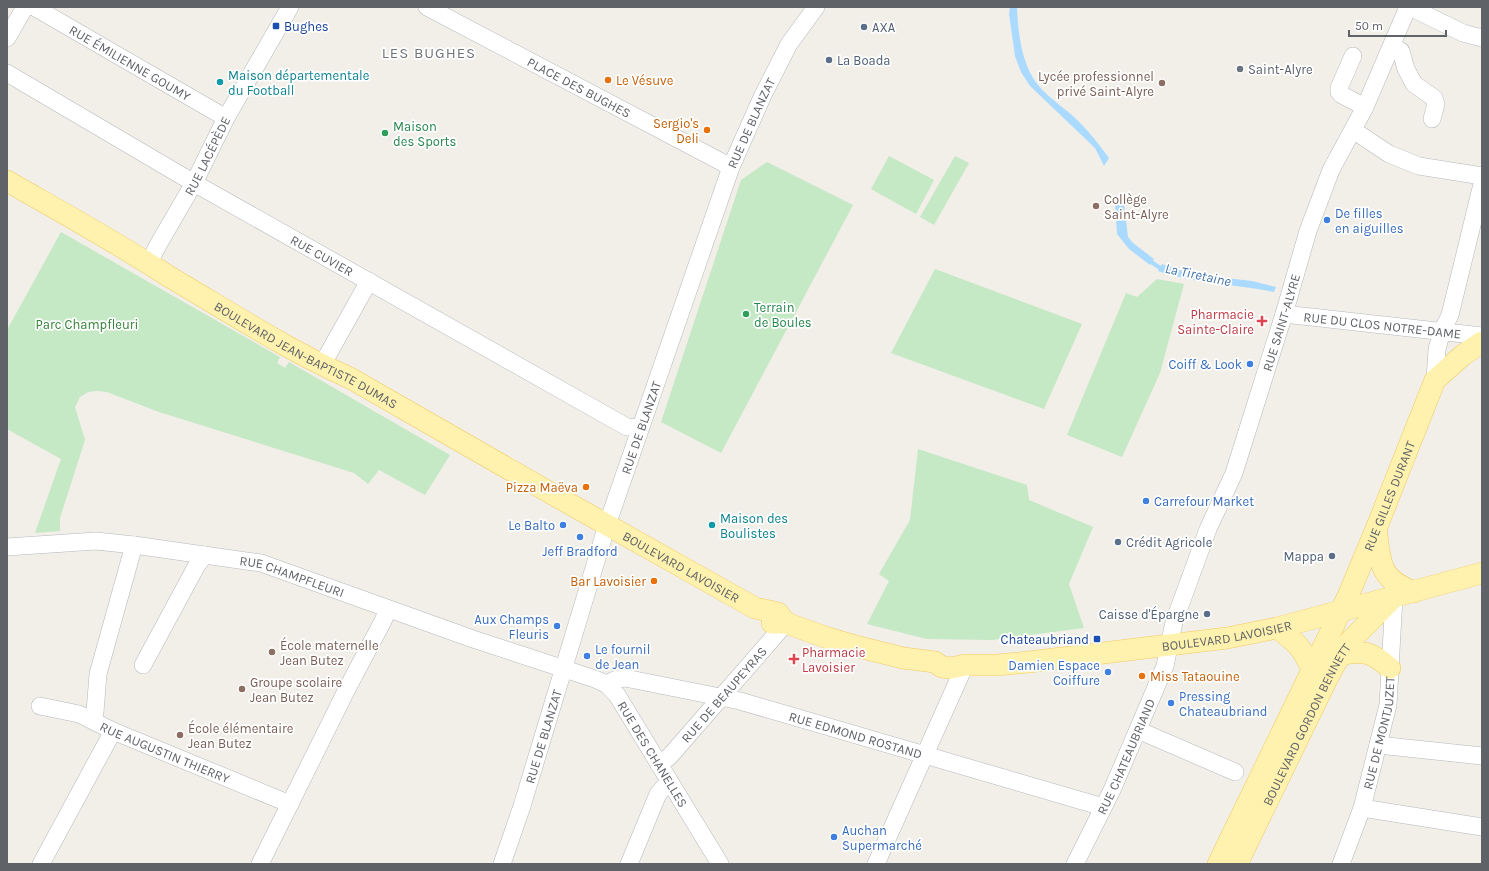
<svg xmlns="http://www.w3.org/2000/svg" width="1489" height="871" viewBox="0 0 1489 871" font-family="Karla,sans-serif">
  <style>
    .green { fill: #c5e8c5 }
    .water { fill: #aadaff }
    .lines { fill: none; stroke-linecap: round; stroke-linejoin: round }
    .stream { stroke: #aadaff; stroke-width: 4 }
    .minor-casing { stroke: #b5b8bc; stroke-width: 18 }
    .major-casing { stroke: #f2c960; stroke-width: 22 }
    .minor { stroke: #fff; stroke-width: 17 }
    .major { stroke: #fff2af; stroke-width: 21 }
    .transit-dot { fill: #1a4fb4; stroke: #fff; stroke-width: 1.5 }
    .service-dot { fill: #5c6f8a; stroke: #fff; stroke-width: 1.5 }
    .worship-dot { fill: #6b7280; stroke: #fff; stroke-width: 1.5 }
    .food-dot { fill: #e8710a; stroke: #fff; stroke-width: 1.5 }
    .culture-dot { fill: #0f9aa8; stroke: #fff; stroke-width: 1.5 }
    .education-dot { fill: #8d6e63; stroke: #fff; stroke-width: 1.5 }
    .leisure-dot { fill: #2e9e5b; stroke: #fff; stroke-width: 1.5 }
    .shop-dot { fill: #3f7fe0; stroke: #fff; stroke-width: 1.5 }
    .health-dot { fill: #e0444e; stroke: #fff; stroke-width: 1.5 }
    .labels { text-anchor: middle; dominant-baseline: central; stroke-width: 3.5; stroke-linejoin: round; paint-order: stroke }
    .transit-label { font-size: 13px; fill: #164399; stroke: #fff; text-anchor: start }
    .service-label { font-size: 13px; fill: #4e5e75; stroke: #fff; text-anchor: start }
    .street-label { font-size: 13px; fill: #5f6368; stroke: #fff }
    .worship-label { font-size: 13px; fill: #5b616d; stroke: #fff; text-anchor: start }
    .culture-label { font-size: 13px; fill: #0d838f; stroke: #fff; text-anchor: start }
    .education-label { font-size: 13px; fill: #785e54; stroke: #fff; text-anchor: start }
    .food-label { font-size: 13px; fill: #c56008; stroke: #fff; text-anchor: end }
    .leisure-label { font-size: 13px; fill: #27864d; stroke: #fff; text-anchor: start }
    .shop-label { font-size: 13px; fill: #366cbe; stroke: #fff; text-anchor: start }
    .health-label { font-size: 13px; fill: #be3a42; stroke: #fff; text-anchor: end }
    .park-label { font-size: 13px; fill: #348238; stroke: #fff }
    .water-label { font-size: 14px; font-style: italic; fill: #4174aa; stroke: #fff }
    .quarter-label { font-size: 15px; letter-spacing: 1px; fill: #70757a; stroke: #fff }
  </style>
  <rect width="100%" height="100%" fill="#f1efe8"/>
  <g class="green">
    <path d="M889 156 934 180 916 214 871 189Z"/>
    <path d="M955 156 969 163 934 225 920 217Z"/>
    <path d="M767 162 853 205 721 453 661 422 741 180Z"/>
    <path d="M61 232 280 357 277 363 285 368 289 362 450 455 425 495 379 470 368 484 354 473 159 412 107 392 96 391 88 392 80 397 75 407 85 440 60 518V531L35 533 61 459 7 429V330Z"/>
    <path d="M935 269 1082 324 1044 409 891 353Z"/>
    <path d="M1157 279 1184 284 1160 373 1122 457 1067 435 1126 293 1137 297Z"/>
    <path d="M918 449 1027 485 1029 500 1093 527 1069 584 1084 628 992 640 927 639 867 624 889 581 879 574 910 520Z"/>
  </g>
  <g class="water">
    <path d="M1010 7H1017C1018 31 1021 60 1035 81 1043 93 1061 106 1073 116 1087 129 1098 143 1109 158L1104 166 1095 148 1030 86 1021 72 1015 56 1009 14Z"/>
    <path d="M1121 193 1124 204 1128 237 1133 243 1154 259 1150 265 1129 249 1117 234 1115 203Z"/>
    <path d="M1162 264 1191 274 1252 281 1276 287 1274 292C1236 284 1195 284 1158 271Z"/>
  </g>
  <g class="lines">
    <path class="stream" d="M1147 259 1163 270"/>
    <defs>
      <g id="minor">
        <path id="s1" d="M34 7 226 118"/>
        <path id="s2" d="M427 7 731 167"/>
        <path d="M1410 7 1463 33 1482 38"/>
        <path d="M7 38 25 7"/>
        <path d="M1392 47 1401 51 1406 69 1414 84 1434 98 1436 104 1432 119"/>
        <path d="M1353 56 1339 88V92L1342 95 1365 107"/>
        <path id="s3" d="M7 73 194 183 618 422 627 427 640 428"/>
        <path d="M1353 130 1389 154 1419 166 1482 176"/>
        <path id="s4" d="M149 263 158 245 194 183 226 118 290 7"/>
        <path id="s5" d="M1284 314 1482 336"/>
        <path d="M322 365 369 281"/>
        <path d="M1435 380 1437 349 1442 331 1450 315 1482 184"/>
        <path id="s6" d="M7 547 96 541 134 545 261 563 473 639 595 679 606 684 617 695 720 864"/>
        <path d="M143 665 197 565 205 555"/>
        <path id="s7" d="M606 684 617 679 625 678 740 701 1103 807"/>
        <path id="s8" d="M40 706 79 714 113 731 290 804"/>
        <path d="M93 720 95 712 98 674 134 545"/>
        <path d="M1138 730 1235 772"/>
        <path d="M1378 745 1482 756"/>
        <path id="s9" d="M659 765 670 756 786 623"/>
        <path d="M1362 808 1482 827"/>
        <path d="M41 864 113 731"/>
        <path d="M260 864 349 685 383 621 388 609"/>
        <path id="s10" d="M502 864 522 806 607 525 731 167 763 95 789 44 816 7"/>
        <path d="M629 864 658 794 663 788 670 783"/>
        <path d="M876 864 965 665"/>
        <path id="s11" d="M1075 864 1112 790 1165 666 1174 622 1208 529 1234 473 1284 314 1308 231 1331 170 1365 107 1408 7"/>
        <path id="s12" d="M1341 864 1362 808 1388 705 1394 597"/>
      </g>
      <g id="major">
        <path id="s13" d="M7 181C61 212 116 242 168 276 228 311 287 350 350 378L568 503 755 608 778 613 786 623"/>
        <path d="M1376 529C1381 564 1378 578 1414 592"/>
        <path id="s14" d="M772 623H786L825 637 859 647 903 658 935 662 942 667 951 668 965 665H997L1029 662 1227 638 1277 628 1482 573"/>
        <path d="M1277 628C1296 642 1303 648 1312 670"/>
        <path d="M1340 655C1363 649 1373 653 1390 668"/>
        <path id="s15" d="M1218 864 1348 596 1376 529 1435 380 1463 355 1482 342"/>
        <path id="s16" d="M1237 864 1327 679 1340 655 1349 642 1394 597"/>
      </g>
    </defs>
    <use href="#minor" class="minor-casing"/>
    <use href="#major" class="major-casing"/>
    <use href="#minor" class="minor"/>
    <use href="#major" class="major"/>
  </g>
  <g class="transit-dot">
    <rect x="272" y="22" width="8" height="8" rx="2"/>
    <rect x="1093" y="635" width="8" height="8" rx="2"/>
  </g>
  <g class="service-dot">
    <circle cx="864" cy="27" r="4"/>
    <circle cx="829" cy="60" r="4"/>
    <circle cx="1118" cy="542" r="4"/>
    <circle cx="1332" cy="556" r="4"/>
    <circle cx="1207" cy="614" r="4"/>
  </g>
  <circle class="worship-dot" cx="1240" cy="69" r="4"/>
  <g class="food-dot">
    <circle cx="608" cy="80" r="4"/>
    <circle cx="707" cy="130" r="4"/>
    <circle cx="586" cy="487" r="4"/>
    <circle cx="654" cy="581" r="4"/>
    <circle cx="1142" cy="676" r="4"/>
  </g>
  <g class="culture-dot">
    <circle cx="220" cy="82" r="4"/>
    <circle cx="712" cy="525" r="4"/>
  </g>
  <g class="education-dot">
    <circle cx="1162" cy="83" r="4"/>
    <circle cx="1096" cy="206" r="4"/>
    <circle cx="272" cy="652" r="4"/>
    <circle cx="242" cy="689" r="4"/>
    <circle cx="180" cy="735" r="4"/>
  </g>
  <g class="leisure-dot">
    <circle cx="385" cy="133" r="4"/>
    <circle cx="746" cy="314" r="4"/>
  </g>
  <g class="shop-dot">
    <circle cx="1327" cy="220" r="4"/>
    <circle cx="1250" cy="364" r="4"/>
    <circle cx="1146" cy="501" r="4"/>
    <circle cx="563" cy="525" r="4"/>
    <circle cx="580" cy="537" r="4"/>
    <circle cx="557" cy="626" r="4"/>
    <circle cx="587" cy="656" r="4"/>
    <circle cx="1108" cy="672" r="4"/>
    <circle cx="1171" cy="703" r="4"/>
    <circle cx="834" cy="837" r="4"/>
  </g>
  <g class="health-dot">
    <path d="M1260 315h4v4h4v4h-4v4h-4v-4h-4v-4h4z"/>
    <path d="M792 653h4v4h4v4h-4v4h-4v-4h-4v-4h4z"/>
  </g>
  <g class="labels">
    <g class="transit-label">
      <text x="284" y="26">Bughes</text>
      <text x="1089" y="639" text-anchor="end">Chateaubriand</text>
    </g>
    <g class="service-label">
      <text x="872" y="27">AXA</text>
      <text x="837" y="60">La Boada</text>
      <text x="1126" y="542">Crédit Agricole</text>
      <text x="1324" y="556" text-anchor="end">Mappa</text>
      <text x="1199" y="614" text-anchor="end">Caisse d'Épargne</text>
    </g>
    <g class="street-label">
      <text stroke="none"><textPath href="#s1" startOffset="111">RUE ÉMILIENNE GOUMY</textPath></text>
      <text stroke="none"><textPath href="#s2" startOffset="172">PLACE DES BUGHES</textPath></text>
      <text stroke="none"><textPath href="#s10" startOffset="782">RUE DE BLANZAT</textPath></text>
      <text stroke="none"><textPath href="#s4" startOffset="122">RUE LACÉPÈDE</textPath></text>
      <text stroke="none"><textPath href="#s3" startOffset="364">RUE CUVIER</textPath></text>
      <text stroke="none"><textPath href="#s11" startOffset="581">RUE SAINT-ALYRE</textPath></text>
      <text stroke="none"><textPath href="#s5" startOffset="99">RUE DU CLOS NOTRE-DAME</textPath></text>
      <text stroke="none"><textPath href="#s13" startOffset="346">BOULEVARD JEAN-BAPTISTE DUMAS</textPath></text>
      <text stroke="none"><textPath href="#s10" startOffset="458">RUE DE BLANZAT</textPath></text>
      <text stroke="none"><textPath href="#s15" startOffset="406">RUE GILLES DURANT</textPath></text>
      <text stroke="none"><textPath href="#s13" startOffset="777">BOULEVARD LAVOISIER</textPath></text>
      <text stroke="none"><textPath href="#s6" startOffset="289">RUE CHAMPFLEURI</textPath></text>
      <text stroke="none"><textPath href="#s14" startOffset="464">BOULEVARD LAVOISIER</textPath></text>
      <text stroke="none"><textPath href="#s9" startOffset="96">RUE DE BEAUPEYRAS</textPath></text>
      <text stroke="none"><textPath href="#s16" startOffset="156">BOULEVARD GORDON BENNETT</textPath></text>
      <text stroke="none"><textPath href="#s12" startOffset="137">RUE DE MONTJUZET</textPath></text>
      <text stroke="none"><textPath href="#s7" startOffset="258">RUE EDMOND ROSTAND</textPath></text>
      <text stroke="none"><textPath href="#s10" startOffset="134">RUE DE BLANZAT</textPath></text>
      <text stroke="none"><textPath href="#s8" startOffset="134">RUE AUGUSTIN THIERRY</textPath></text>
      <text stroke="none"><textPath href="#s6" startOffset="706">RUE DES CHANELLES</textPath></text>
      <text stroke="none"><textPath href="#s11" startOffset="119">RUE CHATEAUBRIAND</textPath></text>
    </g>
    <g class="worship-label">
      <text x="1248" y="69">Saint-Alyre</text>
    </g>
    <g class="culture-label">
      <text x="228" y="75">Maison départementale<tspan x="228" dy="15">du Football</tspan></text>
      <text x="720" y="518">Maison des<tspan x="720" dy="15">Boulistes</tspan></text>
    </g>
    <g class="education-label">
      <text x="1154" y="76" text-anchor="end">Lycée professionnel<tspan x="1154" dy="15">privé Saint-Alyre</tspan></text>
      <text x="1104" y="199">Collège<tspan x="1104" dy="15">Saint-Alyre</tspan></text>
      <text x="280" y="645">École maternelle<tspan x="280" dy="15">Jean Butez</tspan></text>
      <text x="250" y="682">Groupe scolaire<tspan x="250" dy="15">Jean Butez</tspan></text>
      <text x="188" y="728">École élémentaire<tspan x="188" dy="15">Jean Butez</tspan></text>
    </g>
    <g class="food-label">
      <text x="616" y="80" text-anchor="start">Le Vésuve</text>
      <text x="699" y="123">Sergio's<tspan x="699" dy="15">Deli</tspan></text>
      <text x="578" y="487">Pizza Maëva</text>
      <text x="646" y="581">Bar Lavoisier</text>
      <text x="1150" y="676" text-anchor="start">Miss Tataouine</text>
    </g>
    <g class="leisure-label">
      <text x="393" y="126">Maison<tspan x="393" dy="15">des Sports</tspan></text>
      <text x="754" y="307">Terrain<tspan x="754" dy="15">de Boules</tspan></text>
    </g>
    <g class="shop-label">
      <text x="1335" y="213">De filles<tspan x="1335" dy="15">en aiguilles</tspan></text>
      <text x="1242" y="364" text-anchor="end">Coiff &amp; Look</text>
      <text x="1154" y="501">Carrefour Market</text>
      <text x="555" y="525" text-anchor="end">Le Balto</text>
      <text x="580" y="551" text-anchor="middle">Jeff Bradford</text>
      <text x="549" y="619" text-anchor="end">Aux Champs<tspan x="549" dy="15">Fleuris</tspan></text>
      <text x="595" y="649">Le fournil<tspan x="595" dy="15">de Jean</tspan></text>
      <text x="1100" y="665" text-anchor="end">Damien Espace<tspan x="1100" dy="15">Coiffure</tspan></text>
      <text x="1179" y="696">Pressing<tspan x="1179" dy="15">Chateaubriand</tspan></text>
      <text x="842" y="830">Auchan<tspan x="842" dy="15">Supermarché</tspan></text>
    </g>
    <g class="health-label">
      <text x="1254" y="314">Pharmacie<tspan x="1254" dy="15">Sainte-Claire</tspan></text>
      <text x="802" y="652" text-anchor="start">Pharmacie<tspan x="802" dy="15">Lavoisier</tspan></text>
    </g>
    <g class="park-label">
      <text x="87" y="324">Parc Champfleuri</text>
    </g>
    <g class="water-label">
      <text transform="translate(1198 275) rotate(12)">La Tiretaine</text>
    </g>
    <g class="quarter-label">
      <text x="429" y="53">LES BUGHES</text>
    </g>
  </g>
  <rect width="1489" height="871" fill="none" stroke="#5f6368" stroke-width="16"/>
  <path d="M1349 30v6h97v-6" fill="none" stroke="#5f6368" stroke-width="2"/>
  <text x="1355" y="30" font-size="12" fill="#5f6368" stroke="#ffffff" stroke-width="3" paint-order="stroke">50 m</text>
</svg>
